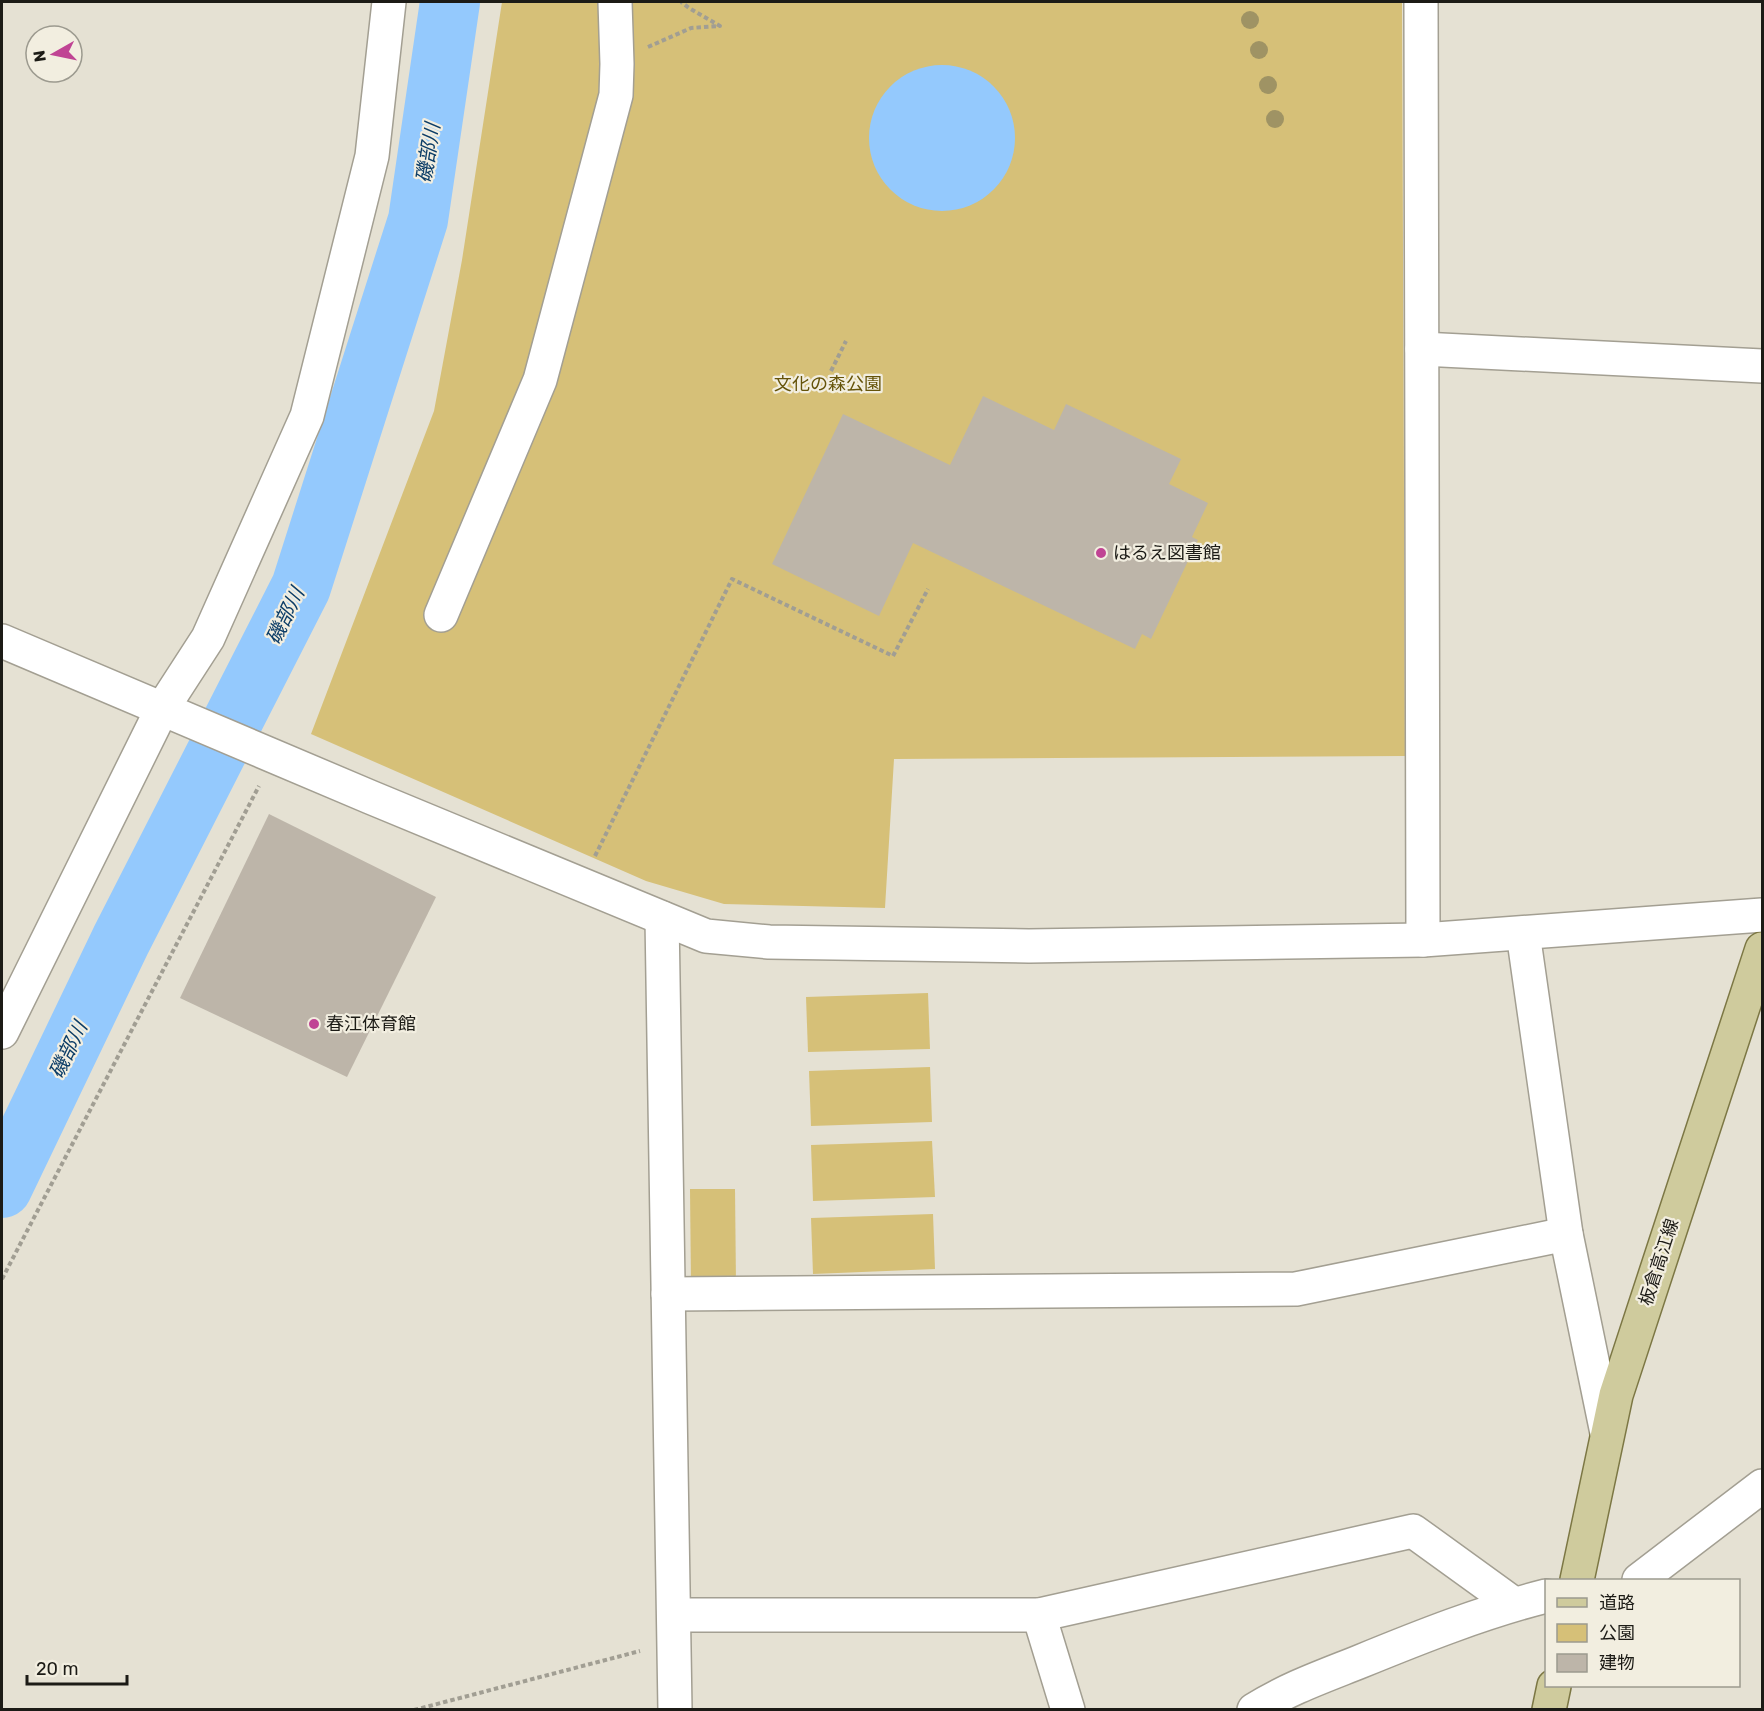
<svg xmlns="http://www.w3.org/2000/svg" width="1764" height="1711" viewBox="0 0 1764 1711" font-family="Rubik,'Noto Sans JP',sans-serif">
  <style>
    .green { fill: #d6c078 }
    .water { fill: #94c9fd }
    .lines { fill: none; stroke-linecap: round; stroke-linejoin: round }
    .river { stroke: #94c9fd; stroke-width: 60 }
    .building { fill: #bdb5a9 }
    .minor-casing { stroke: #a39f92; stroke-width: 36 }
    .major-casing { stroke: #7c7744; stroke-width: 36 }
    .path { stroke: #a19e93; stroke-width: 4; stroke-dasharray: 4.5 3; stroke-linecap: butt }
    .minor { stroke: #fff; stroke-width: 33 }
    .major { stroke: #cfcb9d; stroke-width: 33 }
    .tree { fill: #9f9364 }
    .poi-dot { fill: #c04494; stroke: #f2eee0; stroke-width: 2 }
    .labels { text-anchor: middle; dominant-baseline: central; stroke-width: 4.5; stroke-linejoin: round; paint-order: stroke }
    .park-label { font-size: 18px; fill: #655309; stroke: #f2eee0 }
    .poi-label { font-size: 18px; fill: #1c1b16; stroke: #f2eee0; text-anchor: start }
    .street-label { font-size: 18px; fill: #1c1b16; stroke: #f2eee0 }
    .water-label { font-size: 20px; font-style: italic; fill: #0c3d67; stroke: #f2eee0 }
  </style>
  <rect width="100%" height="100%" fill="#e5e1d3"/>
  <g class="green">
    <path d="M502 2H1402L1405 756 894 759 885 908 724 904 646 881 311 734 434 411 462 260Z"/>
    <path d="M928 993 930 1049 808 1052 806 997Z"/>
    <path d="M930 1067 932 1122 811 1126 809 1071Z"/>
    <path d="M932 1141 935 1197 813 1201 811 1145Z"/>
    <path d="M690 1189H735L736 1284 691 1285Z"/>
    <path d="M933 1214 935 1269 813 1274 811 1218Z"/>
  </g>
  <circle class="water" cx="942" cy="138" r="73"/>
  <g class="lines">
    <path class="river" d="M2 1188 121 940 301 587 418 220 450 2"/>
  </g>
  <g class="building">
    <path d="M983 396 1054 430 1066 404 1181 459 1169 484 1208 503 1192 537 1198 540 1151 639 1142 634 1135 649 913 543 879 616 772 564 843 414 950 465Z"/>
    <path d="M269 814 436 897 347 1077 180 998Z"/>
  </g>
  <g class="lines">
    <defs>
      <g id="minor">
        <path d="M1421 2 1423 940"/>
        <path d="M1422 349 1762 366"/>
        <path d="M441 615 540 380 616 95 617 64 615 2"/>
        <path d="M2 641 370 797 706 936 769 942 1029 946 1423 940 1762 915"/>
        <path d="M662 918 675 1710"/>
        <path d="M1523 933 1566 1234 1607 1433"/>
        <path d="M2 1032 162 709 208 638 307 416 372 156 389 2"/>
        <path d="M668 1294 1296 1289 1566 1234"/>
        <path d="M1639 1580 1762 1486"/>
        <path d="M674 1615H1039L1413 1531 1514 1604"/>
        <path d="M1039 1615 1068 1710"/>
        <path d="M1254 1710C1287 1689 1324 1676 1359 1662 1420 1637 1483 1612 1546 1596"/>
      </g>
      <g id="major">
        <path d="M1577 1580 1616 1395 1762 949"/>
        <path d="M1549 1710 1554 1686"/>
      </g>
    </defs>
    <use href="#minor" class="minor-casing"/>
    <use href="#major" class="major-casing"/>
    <g class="path">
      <path d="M648 47 691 28 720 26 689 8 681 2"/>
      <path d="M831 371 846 341"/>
      <path d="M595 856 732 579 893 656 928 589"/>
      <path d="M2 1279 259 786"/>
      <path d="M414 1710 640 1651"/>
    </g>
    <use href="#minor" class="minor"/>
    <use href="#major" class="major"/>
  </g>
  <g class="tree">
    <circle cx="1250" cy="20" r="9"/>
    <circle cx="1259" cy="50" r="9"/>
    <circle cx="1268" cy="85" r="9"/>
    <circle cx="1275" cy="119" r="9"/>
  </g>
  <g class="poi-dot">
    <circle cx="1101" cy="553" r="6"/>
    <circle cx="314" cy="1024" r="6"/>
  </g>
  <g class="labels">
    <g class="park-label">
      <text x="828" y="384">文化の森公園</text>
    </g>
    <g class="poi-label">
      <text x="1113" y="553">はるえ図書館</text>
      <text x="326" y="1024">春江体育館</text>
    </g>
    <g class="street-label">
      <text transform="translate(1659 1262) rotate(-72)">板倉高江線</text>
    </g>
    <g class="water-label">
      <text transform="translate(428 153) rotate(-81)">磯部川</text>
      <text transform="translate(285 616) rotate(-64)">磯部川</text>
      <text transform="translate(68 1050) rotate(-64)">磯部川</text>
    </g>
  </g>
  <rect width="1764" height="1711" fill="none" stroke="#1c1b16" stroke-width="6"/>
  <rect x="1545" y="1579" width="195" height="108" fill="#f2eee0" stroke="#9c9a8f" stroke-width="1.5"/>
  <rect x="1557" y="1598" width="30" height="9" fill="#cfcb9d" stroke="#9c9a8f" stroke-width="1.5"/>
  <text x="1599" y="1609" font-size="18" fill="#1c1b16">道路</text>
  <rect x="1557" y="1624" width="30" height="18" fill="#d6c078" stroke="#9c9a8f" stroke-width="1.5"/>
  <text x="1599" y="1639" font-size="18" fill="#1c1b16">公園</text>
  <rect x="1557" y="1654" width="30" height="18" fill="#bdb5a9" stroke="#9c9a8f" stroke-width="1.5"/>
  <text x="1599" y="1669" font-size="18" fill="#1c1b16">建物</text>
  <g transform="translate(54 54) rotate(261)"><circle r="28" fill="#f2eee0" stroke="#9c9a8f" stroke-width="1.5"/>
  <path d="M0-4.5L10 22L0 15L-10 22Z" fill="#c04494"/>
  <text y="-9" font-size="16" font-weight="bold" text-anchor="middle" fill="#1c1b16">N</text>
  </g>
  <path d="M27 1675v9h100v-9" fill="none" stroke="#1c1b16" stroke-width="3"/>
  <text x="36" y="1675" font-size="18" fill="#1c1b16" stroke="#f2eee0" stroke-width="4.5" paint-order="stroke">20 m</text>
</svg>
